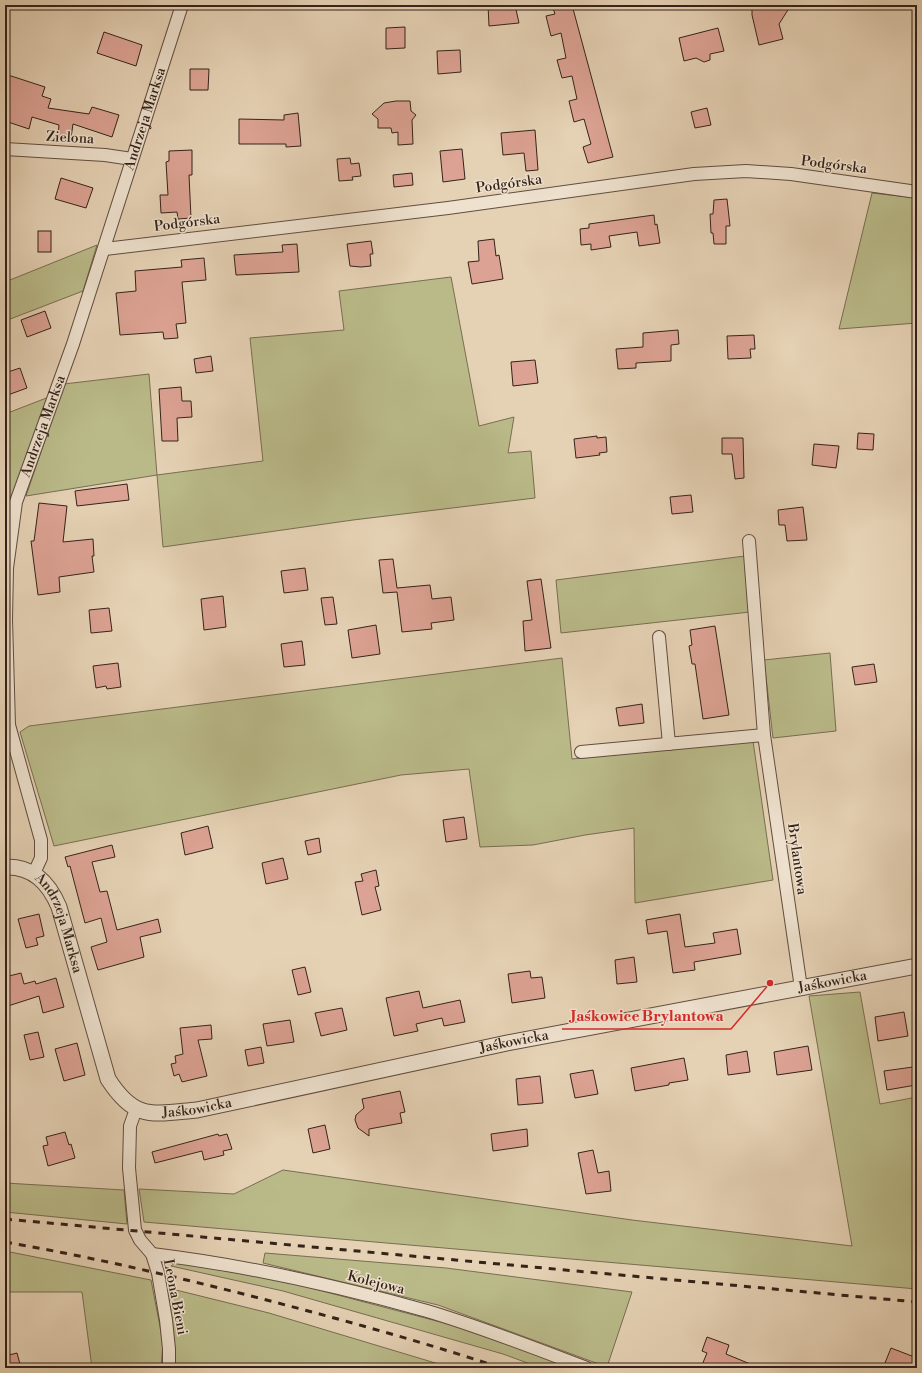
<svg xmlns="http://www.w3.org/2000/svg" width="922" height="1373" viewBox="0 0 922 1373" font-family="'Libre Bodoni',serif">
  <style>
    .green { fill: #baba89; stroke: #786e51 }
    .building { fill: #dca293; stroke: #352319 }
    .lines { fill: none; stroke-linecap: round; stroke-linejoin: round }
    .minor-casing { stroke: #614e40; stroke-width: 14 }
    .tertiary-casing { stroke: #614e40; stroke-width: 17 }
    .minor { stroke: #eee1ce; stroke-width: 12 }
    .tertiary { stroke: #eee1ce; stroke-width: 15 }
    .rail { stroke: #352319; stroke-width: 3; stroke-dasharray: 7 7; stroke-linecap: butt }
    .labels { text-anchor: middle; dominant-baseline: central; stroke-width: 3; stroke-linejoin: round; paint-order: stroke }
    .street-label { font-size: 14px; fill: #352319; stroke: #eee1ce }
    .leader { fill: none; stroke: #d62828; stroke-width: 1.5 }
    .callout-dot { fill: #d62828; stroke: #eee1ce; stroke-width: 1.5 }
    .callout-label { font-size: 15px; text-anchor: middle; font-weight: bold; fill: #d62828; stroke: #eee1ce; stroke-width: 3; stroke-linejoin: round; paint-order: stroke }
  </style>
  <rect width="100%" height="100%" fill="#e5d1b4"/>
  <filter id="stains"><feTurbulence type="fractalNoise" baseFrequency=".005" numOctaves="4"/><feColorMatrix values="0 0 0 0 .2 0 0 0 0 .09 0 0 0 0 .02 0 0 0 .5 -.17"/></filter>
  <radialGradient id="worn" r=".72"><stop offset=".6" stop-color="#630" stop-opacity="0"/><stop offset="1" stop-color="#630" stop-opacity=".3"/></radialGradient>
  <g class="green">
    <path d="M872 193 917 198V323L839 329Z"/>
    <path d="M97 245 83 291 5 321V282Z"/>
    <path d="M451 277 479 426 514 417 508 453 531 451 535 498 353 520 163 547 157 475 26 496 64 384 149 374 157 475 263 461 250 338 344 330 339 291Z"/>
    <path d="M49 397 7 516 5 533V414Z"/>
    <path d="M745 556 750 612 561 633 556 580Z"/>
    <path d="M830 653 836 731 773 738 764 660Z"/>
    <path d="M562 658 572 759 753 741 773 880 635 903 634 828 585 835 533 845 480 847 469 769 401 775 54 846 20 732 29 726Z"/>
    <path d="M860 992 880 1104 917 1097V1289L144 1222 139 1189 234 1194 283 1170 632 1220 852 1246 809 996Z"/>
    <path d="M5 1183 124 1190 127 1224 5 1212Z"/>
    <path d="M5 1251 151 1280 163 1342 161 1368H92L82 1292H5Z"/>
    <path d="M265 1253 446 1268 632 1292 607 1367 438 1305 263 1263Z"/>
    <path d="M177 1262 292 1283 467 1329 574 1368H541L503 1354 283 1291 171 1266Z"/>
    <path d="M168 1288 269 1313 452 1368H346L345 1366 334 1368H175Z"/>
  </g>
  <g class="building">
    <path d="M488 5H515L519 23 489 26Z"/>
    <path d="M552 5H572L613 157 588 163 583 147 591 144 584 119 574 122 569 101 577 99 572 76 562 78 557 60 566 58 561 33 551 36 546 16 555 14Z"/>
    <path d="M752 5H791L779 24 783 39 759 45 752 15Z"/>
    <path d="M405 27V48L386 49V28Z"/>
    <path d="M718 28 724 51 710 54V60L704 62 696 58 684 61 679 38Z"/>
    <path d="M104 32 142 45 136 66 97 53Z"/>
    <path d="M460 50 461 72 438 74 437 51Z"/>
    <path d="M190 69H209L208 90H190Z"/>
    <path d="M5 74 45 87 42 96 51 99 48 108 89 114 92 107 119 115 112 137 73 124 71 138 58 136 59 125 32 117 29 129 5 121Z"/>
    <path d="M396 101H410L411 111 416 115 412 120 413 144 398 145V132L392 133 391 128H378V119L372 114 384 103Z"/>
    <path d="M707 108 711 125 695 128 691 112Z"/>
    <path d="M298 113 301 146 286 147V144H239V119L284 120V115Z"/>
    <path d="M535 130 538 170 526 171 524 153 503 155 501 133Z"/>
    <path d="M462 149 465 179 443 182 440 151Z"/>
    <path d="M192 150V175H189L191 218 178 219 177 212 161 213 160 195H168L166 162 169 161V151Z"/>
    <path d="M350 158 351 164 359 163 361 176 352 177 353 180 339 181 337 159Z"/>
    <path d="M412 173 413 185 394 187 393 175Z"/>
    <path d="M61 178 93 188 86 208 55 199Z"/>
    <path d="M727 199 730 226H726V244H714L713 233H711L710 214H713L714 200Z"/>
    <path d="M654 215 655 225 657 224 660 243 639 246 637 232 609 236 611 247 591 250V244L581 245 580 229 589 228V224Z"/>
    <rect x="38" y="231" width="13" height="21"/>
    <path d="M494 239 496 256 499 255 503 279 472 284 468 262 479 261 478 241Z"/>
    <path d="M371 241 373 254H370L371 266 361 267 350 266 347 244Z"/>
    <path d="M297 244 299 272 236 275 234 255 283 252 282 245Z"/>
    <path d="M204 258 206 280 182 282 186 323 176 324 178 338 164 339 163 332 120 335 116 293 136 291 135 271 182 267 181 260Z"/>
    <path d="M45 311 51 328 27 337 21 320Z"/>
    <path d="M678 330 679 344 671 345V361L636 363V368L618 369 616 349 643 347V333Z"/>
    <path d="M754 335 755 349H750L751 358 728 359 727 336Z"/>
    <path d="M211 356 213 371 196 373 194 359Z"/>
    <path d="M535 360 538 383 513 386 511 362Z"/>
    <path d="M20 368 27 388 5 396V373Z"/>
    <path d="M181 387 182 401H191L192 417 177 418 178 441H162L159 389Z"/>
    <path d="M858 433 874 434 873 450 857 449Z"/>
    <path d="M597 436V438L606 437 607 452 599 453 600 455 576 458 574 439Z"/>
    <path d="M722 438H743L744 478 735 479 732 454H722Z"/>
    <path d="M814 444 839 446 836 468 812 465Z"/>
    <path d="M127 484 129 500 77 506 75 491Z"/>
    <path d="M691 495 693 512 672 514 670 497Z"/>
    <path d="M39 503 67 506 63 542 93 539 94 556H92L94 572 59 577 60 592 38 595 31 541H34Z"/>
    <path d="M803 507 807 540 787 541 785 525H779L778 510Z"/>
    <path d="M393 559 397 588 430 585 432 599 451 597 454 620 431 623 432 629 402 632 397 592 383 593 379 560Z"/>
    <path d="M305 568 308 590 284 593 281 571Z"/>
    <path d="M541 579 551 648 525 651 523 621 532 620 527 581Z"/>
    <path d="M223 596 226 627 204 630 201 599Z"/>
    <path d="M333 597 337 624 325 625 321 598Z"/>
    <path d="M109 608 112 631 91 633 89 610Z"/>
    <path d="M376 625 380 654 352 658 348 630Z"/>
    <path d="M715 626 729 715 703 719 695 664H692L689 646 692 645 690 630Z"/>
    <path d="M302 641 305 665 284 667 281 644Z"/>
    <path d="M118 663 121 687 107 689 106 686 96 688 93 666Z"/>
    <path d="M874 664 877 682 855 685 852 667Z"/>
    <path d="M642 704 644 723 619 726 616 708Z"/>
    <path d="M464 817 467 839 446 842 443 820Z"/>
    <path d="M208 826 213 848 185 855 181 833Z"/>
    <path d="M319 838 321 852 308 855 305 841Z"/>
    <path d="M112 845 115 857 92 862 100 892 107 891 117 930 158 919 161 932 140 937 144 957 98 970 91 947 107 942 101 918 85 923 70 866 68 867 65 857Z"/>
    <path d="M283 858 288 879 266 884 262 863Z"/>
    <path d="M376 870 379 886 375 887 381 910 362 915 355 882 363 881 361 874Z"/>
    <path d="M39 914 44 936 36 938 38 945 26 948 18 919Z"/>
    <path d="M680 914 685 947 715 943 713 933 737 929 741 954 694 962 695 970 673 973 667 931 648 934 646 920Z"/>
    <path d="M634 957 637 982 617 984 615 960Z"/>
    <path d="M305 967 311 992 298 995 292 970Z"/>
    <path d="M530 971 531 978 542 977 545 998 512 1003 508 974Z"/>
    <path d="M21 973 24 984 35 981 36 984 56 978 64 1007 43 1013 39 996 8 1006 5 996V977Z"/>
    <path d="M419 991 423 1008 460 1000 465 1022 444 1026 442 1018 416 1024 418 1031 394 1036 386 998Z"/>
    <path d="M342 1008 347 1030 321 1036 315 1013Z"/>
    <path d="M904 1012 908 1036 878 1041 875 1017Z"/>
    <path d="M290 1020 294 1042 267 1046 263 1024Z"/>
    <path d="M211 1025 212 1039 198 1040 207 1076 182 1082 179 1074 174 1076 171 1064 176 1063 175 1056 183 1054 180 1028Z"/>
    <path d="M38 1032 44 1057 30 1060 24 1035Z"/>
    <path d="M77 1043 85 1075 64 1081 55 1049Z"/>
    <path d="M808 1046 812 1070 777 1075 774 1052Z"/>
    <path d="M261 1047 264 1063 248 1066 245 1050Z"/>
    <path d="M747 1051 750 1072 728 1075 726 1055Z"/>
    <path d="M684 1058 688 1080 669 1083V1085L635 1091 631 1068Z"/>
    <path d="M913 1067 916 1085 887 1090 884 1071Z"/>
    <path d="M593 1070 598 1094 575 1098 570 1074Z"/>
    <path d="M540 1076 543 1103 518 1105 516 1079Z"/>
    <path d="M400 1091 405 1112 400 1113 402 1123 369 1129V1136L358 1128 355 1120 356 1115 364 1108 362 1099Z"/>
    <path d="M325 1125 330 1149 313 1153 308 1129Z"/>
    <path d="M527 1129 528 1146 493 1151 491 1134Z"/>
    <path d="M65 1132 69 1145 71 1144 75 1158 48 1166 43 1146 48 1145 46 1137Z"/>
    <path d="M218 1134 219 1136 227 1134 232 1149 223 1151 224 1155 204 1160 202 1151 155 1163 152 1152Z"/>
    <path d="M593 1150 598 1173 609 1171 611 1191 586 1194 578 1153Z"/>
    <path d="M707 1337 729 1345 726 1354 760 1368H710L702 1365 707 1353 702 1351Z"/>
    <path d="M891 1348 917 1358V1368H883Z"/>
    <path d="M17 1353 21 1368H5V1356Z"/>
  </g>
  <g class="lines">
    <defs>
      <g id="minor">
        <path d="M5 149 105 155 132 159"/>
        <path d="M105 249 448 208 694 174 746 171 791 174 917 192"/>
        <path d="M749 541 764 735 801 988"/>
        <path d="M659 637 669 744"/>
        <path d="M581 752 764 735"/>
        <path id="s1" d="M34 873 41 858V840L9 725 6 620 7 568 16 502 73 344 182 5"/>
        <path d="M136 1109 130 1126 129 1168 135 1230 140 1240 152 1254 158 1273 166 1320 169 1349V1368"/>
        <path d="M152 1254C243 1265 338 1286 427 1311 481 1327 534 1348 587 1368"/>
      </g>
      <g id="tertiary">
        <path id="s2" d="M5 867C33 866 49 883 59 907L108 1079C135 1121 152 1114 197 1110L507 1043 917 966"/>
      </g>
    </defs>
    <use href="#minor" class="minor-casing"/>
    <use href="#tertiary" class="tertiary-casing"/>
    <use href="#minor" class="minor"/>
    <use href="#tertiary" class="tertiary"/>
    <g class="rail">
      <path d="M5 1219 917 1302"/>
      <path d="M5 1242C109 1260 211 1285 312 1312 375 1329 439 1347 501 1368"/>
    </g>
  </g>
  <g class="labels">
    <g class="street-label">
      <text stroke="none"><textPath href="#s1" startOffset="782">Andrzeja Marksa</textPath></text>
      <text transform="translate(70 138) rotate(3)">Zielona</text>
      <text transform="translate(834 165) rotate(7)">Podgórska</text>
      <text transform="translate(509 184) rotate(-8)">Podgórska</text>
      <text transform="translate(187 223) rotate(-7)">Podgórska</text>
      <text stroke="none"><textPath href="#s1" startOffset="458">Andrzeja Marksa</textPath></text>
      <text transform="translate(797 859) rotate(82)">Brylantowa</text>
      <text stroke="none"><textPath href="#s2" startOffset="87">Andrzeja Marksa</textPath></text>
      <text stroke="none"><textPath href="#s2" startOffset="1002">Jaśkowicka</textPath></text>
      <text stroke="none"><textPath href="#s2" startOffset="678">Jaśkowicka</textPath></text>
      <text stroke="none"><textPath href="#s2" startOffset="354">Jaśkowicka</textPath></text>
      <text transform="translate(376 1283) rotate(14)">Kolejowa</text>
      <text transform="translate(175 1297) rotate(79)">Leona Bieni</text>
    </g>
  </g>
  <path class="leader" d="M770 983L731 1029H562"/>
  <circle class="callout-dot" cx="770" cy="983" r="4"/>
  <g class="callout-label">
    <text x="647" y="1021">Jaśkowice Brylantowa</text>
  </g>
  <rect width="922" height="1373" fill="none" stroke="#e5d1b4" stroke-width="20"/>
  <rect x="6" y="6" width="910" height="1361" fill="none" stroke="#352319" stroke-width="2"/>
  <rect x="10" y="10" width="902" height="1353" fill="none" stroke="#352319"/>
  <rect width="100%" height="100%" filter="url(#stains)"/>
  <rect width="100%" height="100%" fill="url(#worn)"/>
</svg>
